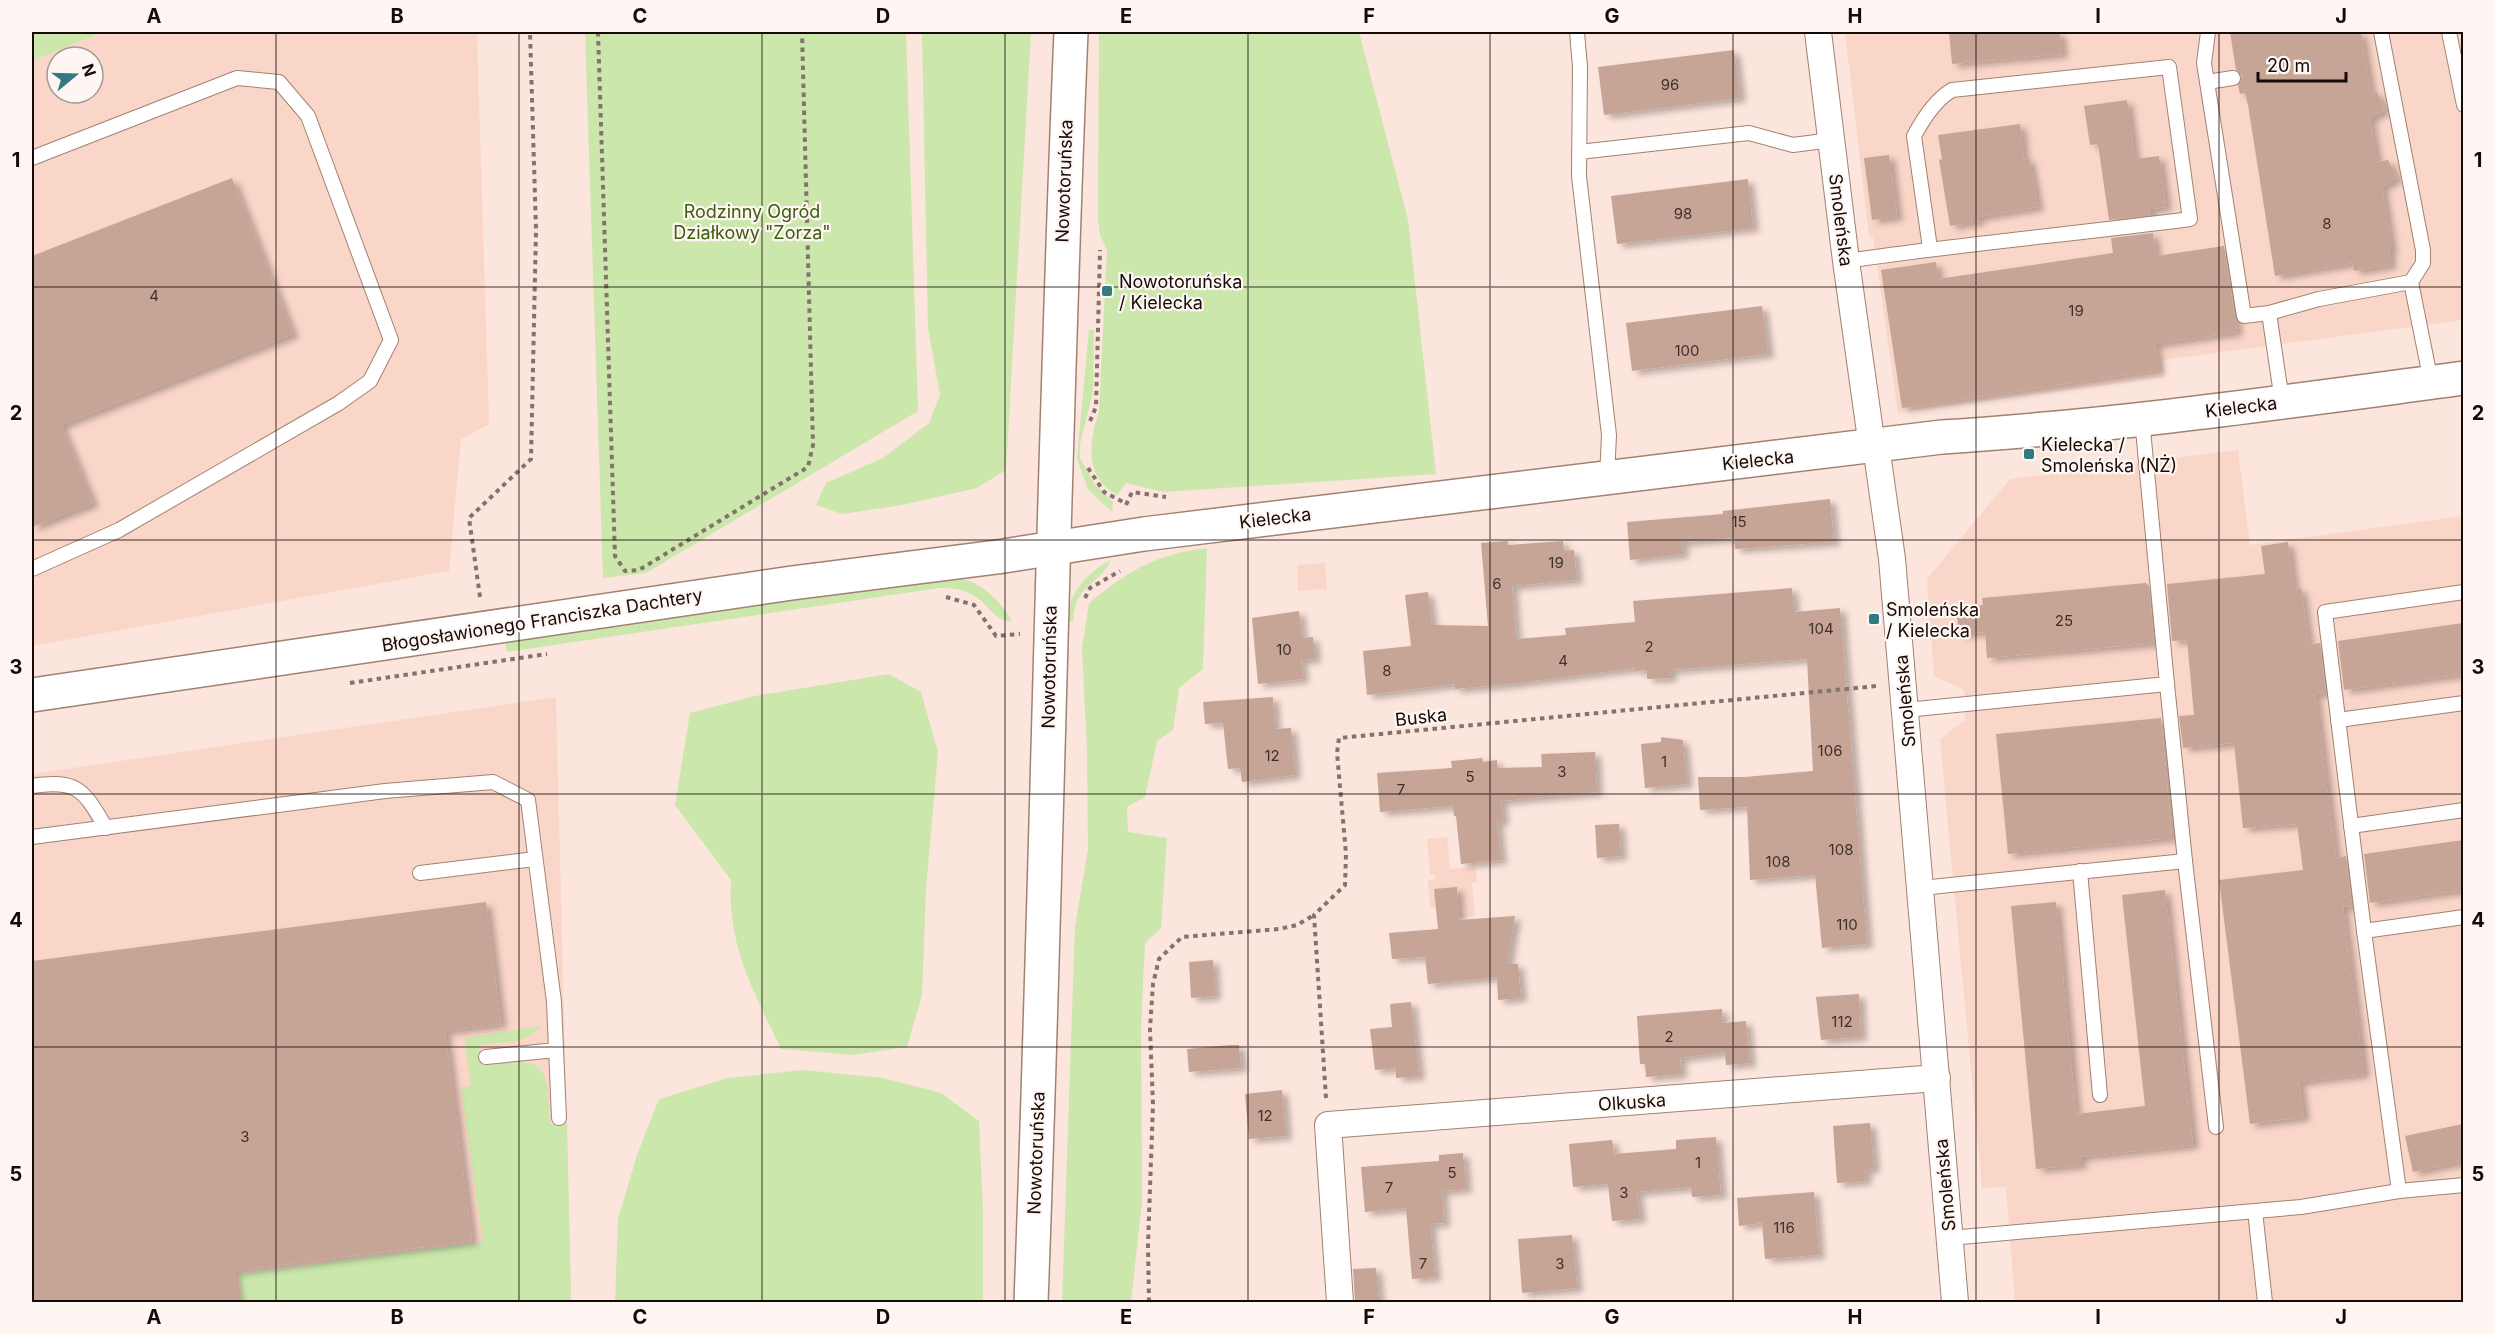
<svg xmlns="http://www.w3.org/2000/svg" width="2495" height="1334" viewBox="0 0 2495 1334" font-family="Inter,sans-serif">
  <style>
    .built { fill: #fad6c8; fill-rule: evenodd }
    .green { fill: #cbe7ac }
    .building { fill: #c6a496; filter: url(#shadow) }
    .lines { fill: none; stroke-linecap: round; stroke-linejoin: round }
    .service-casing { stroke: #a28173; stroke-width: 16 }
    .minor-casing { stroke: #a28173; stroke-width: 28 }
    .tertiary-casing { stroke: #a28173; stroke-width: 36 }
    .secondary-casing { stroke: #a28173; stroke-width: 36 }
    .path { stroke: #84736d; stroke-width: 4; stroke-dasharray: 4.5 4.5; stroke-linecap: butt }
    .service { stroke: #fff; stroke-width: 14 }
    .minor { stroke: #fff; stroke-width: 26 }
    .tertiary { stroke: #fff; stroke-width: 33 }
    .secondary { stroke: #fff; stroke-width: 33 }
    .grid { fill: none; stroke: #150a06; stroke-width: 1.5; stroke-opacity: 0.55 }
    .poi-dot { fill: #337b84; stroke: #fef6f3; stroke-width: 2 }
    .labels { text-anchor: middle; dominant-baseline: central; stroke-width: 4.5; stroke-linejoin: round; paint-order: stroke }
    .number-label { font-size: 15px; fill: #41302a }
    .street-label { font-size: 18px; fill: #150a06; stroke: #fef6f3 }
    .park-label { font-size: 18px; fill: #405c12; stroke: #fef6f3 }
    .poi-label { font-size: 18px; fill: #150a06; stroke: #fef6f3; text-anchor: start }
    .neatline { fill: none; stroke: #150a06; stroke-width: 2 }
    .grid-label { font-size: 20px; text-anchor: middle; font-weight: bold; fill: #150a06 }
  </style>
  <defs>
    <filter id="shadow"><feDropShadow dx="6" dy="4" stdDeviation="3" flood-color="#0004"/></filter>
  </defs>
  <rect width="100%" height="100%" fill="#fce5dc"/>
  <g class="built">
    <path d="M102 32H477L489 424 461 439 449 571 32 646V61ZM57 57H93V93H57Z"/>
    <path d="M1845 32H2463V320L2163 360 2165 377 1898 413 1873 237 1869 236Z"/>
    <path d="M2238 450 2250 545 2463 516V1302H2015L2006 1187 1982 1188 1940 739 1965 720 1964 690 1934 676 1927 579 2010 479Z"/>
    <path d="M1325 563 1327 589 1298 591 1297 565Z"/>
    <path d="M556 697 571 1299 555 1302H32V774Z"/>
    <path d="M1447 837 1450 869 1476 867 1477 882 1472 883 1475 916 1439 919 1438 908H1430L1428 880 1435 879V875H1430L1427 839Z"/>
  </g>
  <g class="green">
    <path d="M32 32H102L32 61Z"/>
    <path d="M585 32H906L918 411 646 573 603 578Z"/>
    <path d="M922 32H1031L1006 470 977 488 902 505 842 514 816 505 826 483 883 458 929 423 940 395 928 328Z"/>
    <path d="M1099 32H1359L1408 220 1436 474 1164 492 1126 483 1117 495C1084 477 1089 442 1099 411L1107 250 1100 235 1098 219Z"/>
    <path d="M1089 330H1094L1093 391 1080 444V458L1095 485 1113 502 1112 512 1088 489 1077 459Z"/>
    <path d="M1207 548 1203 669 1179 688 1173 730 1157 741 1145 797 1127 807 1128 832 1167 838 1161 928 1145 943 1141 1026 1142 1202 1131 1302H1062L1075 926 1088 850 1087 751 1082 648 1089 603C1128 571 1156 554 1207 548Z"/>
    <path d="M1111 560C1098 587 1076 582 1073 621H1067C1068 594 1087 572 1111 560Z"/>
    <path d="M959 577C984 585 998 598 1012 621 995 622 989 605 976 597 965 589 952 588 939 588L507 652 505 642 649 619Z"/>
    <path d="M889 674 921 692 938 752 926 889 922 995 907 1047 853 1055 781 1049C754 991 727 947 731 880L675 805 690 713 755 696Z"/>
    <path d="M541 1026C527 1046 500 1041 479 1045L482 1065C545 1058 547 1059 550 1124L567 1121 571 1302H242L239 1274 483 1242 461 1088 471 1085 464 1038Z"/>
    <path d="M803 1070 883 1078 941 1093 979 1121 983 1211V1302H615L618 1219 637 1155 659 1099 728 1078Z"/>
  </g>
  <g class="building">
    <path d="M1949 32H2060L2062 54 1952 64Z"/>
    <path d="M2230 32H2361L2371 93 2377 92 2385 110 2370 118 2377 162 2388 160 2397 178 2382 187 2392 250H2389L2391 265 2354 271 2352 263 2275 276 2248 105 2245 93 2240 94 2238 85 2242 76 2236 70Z"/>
    <path d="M1734 50 1740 98 1604 115 1598 67Z"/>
    <path d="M2127 100 2135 159 2159 156 2166 207 2151 209V215L2109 220 2098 144 2090 145 2084 106Z"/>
    <path d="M2020 124 2024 159 2029 158 2038 207 1978 217 1979 221 1950 226 1939 160 1942 159 1938 135Z"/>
    <path d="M1889 155 1897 217 1872 220 1864 158Z"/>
    <path d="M232 178 293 334 61 425 93 503 32 527V256Z"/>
    <path d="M1748 179 1753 228 1617 244 1611 196Z"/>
    <path d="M2153 233 2156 256 2224 246 2237 332 2155 344 2159 370 1902 408 1881 270 1936 262 1938 279 2113 253 2111 238Z"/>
    <path d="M1762 306 1768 354 1632 371 1626 323Z"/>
    <path d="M1830 499 1834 542 1735 549 1734 538 1682 542 1683 554 1630 560 1627 522 1723 514V511Z"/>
    <path d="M1508 541V545L1563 541 1564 551 1574 550 1577 580 1512 586 1516 639 1566 635 1565 628 1635 622 1633 601 1792 588 1794 612 1840 608 1867 944 1822 948 1815 875 1750 880 1747 807 1700 810 1698 777H1745L1813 771 1807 659 1670 670 1671 678 1647 679V670L1635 671V668L1509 684 1455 689V684L1367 695 1363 651 1411 646 1405 595 1428 592 1432 625 1488 626 1481 543Z"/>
    <path d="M2288 542 2294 589 2301 588 2309 645 2320 643 2326 693 2315 694 2336 858 2346 856 2352 906 2343 907 2364 1074 2299 1082 2304 1117 2250 1124 2219 880 2303 870 2297 824 2243 828 2234 743 2183 748 2179 716 2194 715 2187 640 2172 641 2167 584 2265 574 2261 546Z"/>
    <path d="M2146 583 2149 586 2154 643 1987 658 1985 632 1959 634 1956 607 1983 605 1982 598Z"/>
    <path d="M1299 611 1302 638 1313 637 1315 659 1301 660 1303 679 1258 684 1252 618Z"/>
    <path d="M2463 623V674L2344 690 2338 641Z"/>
    <path d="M1273 697 1275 729 1291 728 1295 775 1242 782 1240 768 1228 769 1223 723 1205 724 1203 702Z"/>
    <path d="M2161 718 2172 838 2008 854 1996 734Z"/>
    <path d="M1661 737 1683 740 1687 784 1645 788 1641 744 1661 742Z"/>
    <path d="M1595 752 1597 792 1501 801 1503 821 1497 822 1501 860 1461 864 1456 816H1454L1453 806 1380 812 1377 773 1452 768 1451 761 1482 758 1483 762 1497 760V768L1542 767 1541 754Z"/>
    <path d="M1619 824 1621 856 1597 858 1595 825Z"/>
    <path d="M2463 840V890L2370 903 2364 854Z"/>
    <path d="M1457 887 1459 920 1515 916 1507 964H1518L1521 998 1498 1000 1497 977 1428 984 1425 957 1392 959 1389 933 1438 929 1434 889Z"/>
    <path d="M2165 890 2193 1145 2080 1157 2081 1165 2036 1169 2011 906 2056 902 2076 1114 2145 1106 2122 895Z"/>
    <path d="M486 902 501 1024 445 1031 472 1241 234 1271 238 1302H32V961Z"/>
    <path d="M1213 960 1215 996 1191 998 1189 962Z"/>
    <path d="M1859 994 1861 1037 1821 1040 1816 997Z"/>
    <path d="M1411 1002 1419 1076 1396 1078V1068L1375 1070 1370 1029 1392 1027 1390 1004Z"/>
    <path d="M1722 1009 1723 1023 1746 1021 1750 1063 1726 1065 1725 1052 1680 1058 1681 1074 1646 1077 1645 1064H1640L1637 1016Z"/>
    <path d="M1230 1045H1239L1241 1068 1189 1072 1187 1049Z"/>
    <path d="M1282 1090 1286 1136 1249 1139 1245 1094Z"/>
    <path d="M1870 1123 1874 1169 1865 1170 1866 1181 1837 1183 1833 1126Z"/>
    <path d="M2463 1124V1161L2413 1172 2405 1136Z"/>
    <path d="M1716 1137 1721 1195 1692 1197 1691 1187 1637 1192 1640 1219 1612 1221 1608 1184 1573 1187 1569 1144 1612 1140 1614 1154 1676 1149V1140Z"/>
    <path d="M1463 1153 1466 1189 1442 1191 1444 1223 1430 1224 1435 1277 1412 1279 1406 1208 1365 1212 1361 1167 1439 1161V1155Z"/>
    <path d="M1814 1192 1819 1255 1765 1259 1762 1223 1739 1226 1737 1198Z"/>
    <path d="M1572 1235 1577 1288 1522 1293 1518 1239Z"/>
    <path d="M1376 1268 1379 1302H1355L1353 1269Z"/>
  </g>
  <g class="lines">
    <defs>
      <g id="service">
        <path d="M1577 32 1580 67 1579 176 1609 435 1607 477"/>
        <path d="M2208 32 2204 63 2244 316 2269 313 2319 299 2411 282"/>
        <path d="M2381 32 2423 250V263L2411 282 2431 382"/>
        <path d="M2449 32 2464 105"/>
        <path d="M2207 82 2233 78"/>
        <path d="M1579 152 1749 133 1793 145 1831 140"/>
        <path d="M32 158 237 78 279 82 308 116 391 340 370 381 339 403 119 530 32 569"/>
        <path d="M1846 261C1960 244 2076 234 2190 219L2169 67 1952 90C1935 100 1923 119 1914 136L1930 248"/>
        <path d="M2269 313 2282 401"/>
        <path d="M2464 592 2325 612 2364 931 2464 917"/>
        <path d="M1906 710 2167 684 2142 419"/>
        <path d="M2338 720 2464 703"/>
        <path d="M32 786C79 779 84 791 106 828"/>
        <path d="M2351 826 2464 810"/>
        <path d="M32 837 385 791 493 782 528 800 554 1002 559 1118"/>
        <path d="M2185 861 2216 1127"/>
        <path d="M2080 871 2100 1095"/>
        <path d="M420 873 535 859"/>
        <path d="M1921 888 2185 861 2167 684"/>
        <path d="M486 1057 556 1050"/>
        <path d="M2399 1191 2464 1185"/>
        <path d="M2255 1211 2265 1302"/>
        <path d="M1950 1238 2301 1207 2399 1191 2364 931"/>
      </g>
      <g id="minor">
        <path d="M1818 32 1846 261 1870 432 1876 446 1892 559 1955 1302"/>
        <path d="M1340 1302 1328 1125 1937 1078"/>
      </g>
      <path id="tertiary" d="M32 695 792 583 997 557 1144 534 1942 437C2117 426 2290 401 2464 378"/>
      <path id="secondary" d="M1031 1302C1047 879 1053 455 1071 32"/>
    </defs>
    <use href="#service" class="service-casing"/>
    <use href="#minor" class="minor-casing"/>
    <use href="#tertiary" class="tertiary-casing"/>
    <use href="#secondary" class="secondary-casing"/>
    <g class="path">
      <path d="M598 32 615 556 625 571 639 570 808 467 813 445 802 32"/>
      <path d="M1090 421 1096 407 1100 250"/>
      <path d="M1088 468 1104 492 1125 503"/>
      <path d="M1126 505 1132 492 1166 497"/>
      <path d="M480 597 469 518 531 459 536 230 530 32"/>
      <path d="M946 597 974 605 996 636 1020 634"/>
      <path d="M1085 598 1090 588 1120 571"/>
      <path d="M350 683 547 654"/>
      <path d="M1326 1098 1314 915 1345 885 1346 854 1337 753 1339 738 1877 686"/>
      <path d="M1149 1302 1148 1245 1153 1104 1150 1029 1153 984 1159 959 1182 937 1279 929 1297 925 1314 915"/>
    </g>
    <use href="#service" class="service"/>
    <use href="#minor" class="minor"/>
    <use href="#tertiary" class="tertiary"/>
    <use href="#secondary" class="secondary"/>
  </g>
  <path class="grid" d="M276 32V1302M519 32V1302M762 32V1302M1005 32V1302M1248 32V1302M1490 32V1302M1733 32V1302M1976 32V1302M2219 32V1302M32 287H2464M32 540H2464M32 794H2464M32 1047H2464"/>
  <g class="poi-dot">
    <rect x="1101" y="285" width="12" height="12" rx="3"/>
    <rect x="2023" y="448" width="12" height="12" rx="3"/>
    <rect x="1868" y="613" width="12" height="12" rx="3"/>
  </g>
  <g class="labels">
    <g class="number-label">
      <text x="1670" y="84">96</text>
      <text x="1683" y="213">98</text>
      <text x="2327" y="223">8</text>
      <text x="154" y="295">4</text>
      <text x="2076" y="310">19</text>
      <text x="1687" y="350">100</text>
      <text x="1739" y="521">15</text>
      <text x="1556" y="562">19</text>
      <text x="1497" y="583">6</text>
      <text x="2064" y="620">25</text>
      <text x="1821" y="628">104</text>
      <text x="1649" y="646">2</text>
      <text x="1284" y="649">10</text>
      <text x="1563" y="660">4</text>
      <text x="1387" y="670">8</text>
      <text x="1830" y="750">106</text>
      <text x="1272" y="755">12</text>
      <text x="1664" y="761">1</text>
      <text x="1562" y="771">3</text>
      <text x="1470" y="776">5</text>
      <text x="1401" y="789">7</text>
      <text x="1841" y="849">108</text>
      <text x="1778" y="861">108</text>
      <text x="1847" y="924">110</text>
      <text x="1842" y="1021">112</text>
      <text x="1669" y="1036">2</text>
      <text x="1265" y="1115">12</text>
      <text x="245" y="1136">3</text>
      <text x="1698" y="1162">1</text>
      <text x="1452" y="1172">5</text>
      <text x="1389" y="1187">7</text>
      <text x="1624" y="1192">3</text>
      <text x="1784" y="1227">116</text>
      <text x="1423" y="1263">7</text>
      <text x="1560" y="1263">3</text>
    </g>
    <g class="street-label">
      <text transform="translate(1064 181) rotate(-88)">Nowotoruńska</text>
      <text transform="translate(1841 220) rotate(83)">Smoleńska</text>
      <text transform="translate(2241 407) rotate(-7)">Kielecka</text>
      <text transform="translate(1758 460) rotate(-6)">Kielecka</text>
      <text transform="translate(1275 518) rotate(-7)">Kielecka</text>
      <text transform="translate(542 620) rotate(-9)">Błogosławionego Franciszka Dachtery</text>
      <text transform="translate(1049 667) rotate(-89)">Nowotoruńska</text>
      <text transform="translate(1905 701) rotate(-95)">Smoleńska</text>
      <text transform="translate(1421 717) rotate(-6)">Buska</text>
      <text transform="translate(1632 1102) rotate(-4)">Olkuska</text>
      <text transform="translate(1036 1153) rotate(-88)">Nowotoruńska</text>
      <text transform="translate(1945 1185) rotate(-95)">Smoleńska</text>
    </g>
    <g class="park-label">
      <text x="752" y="211">Rodzinny Ogród<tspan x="752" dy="21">Działkowy "Zorza"</tspan></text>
    </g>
    <g class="poi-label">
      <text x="1119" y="281">Nowotoruńska<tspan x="1119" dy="21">/ Kielecka</tspan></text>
      <text x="2041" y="444">Kielecka /<tspan x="2041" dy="21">Smoleńska (NŻ)</tspan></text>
      <text x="1886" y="609">Smoleńska<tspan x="1886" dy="21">/ Kielecka</tspan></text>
    </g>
  </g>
  <rect width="2495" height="1334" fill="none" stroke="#fef6f3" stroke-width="66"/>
  <g transform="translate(75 75) rotate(71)"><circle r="28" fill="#fef6f3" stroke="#a19894" stroke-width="1.5"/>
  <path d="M0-4.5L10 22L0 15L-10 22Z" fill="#337b84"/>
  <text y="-9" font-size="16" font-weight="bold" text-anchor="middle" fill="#150a06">N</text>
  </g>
  <path d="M2258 72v9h88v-9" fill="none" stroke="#150a06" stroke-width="3"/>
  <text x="2267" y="72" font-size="18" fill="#150a06" stroke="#fef6f3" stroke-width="4.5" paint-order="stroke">20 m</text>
  <rect x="33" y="33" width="2429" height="1268" class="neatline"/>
  <g class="grid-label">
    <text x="154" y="23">A</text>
    <text x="397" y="23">B</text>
    <text x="640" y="23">C</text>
    <text x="883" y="23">D</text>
    <text x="1126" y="23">E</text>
    <text x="1369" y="23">F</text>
    <text x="1612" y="23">G</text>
    <text x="1855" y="23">H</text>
    <text x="2098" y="23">I</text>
    <text x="2341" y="23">J</text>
    <text x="16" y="167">1</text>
    <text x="2478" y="167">1</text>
    <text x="16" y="420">2</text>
    <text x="2478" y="420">2</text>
    <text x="16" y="674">3</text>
    <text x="2478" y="674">3</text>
    <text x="16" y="927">4</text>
    <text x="2478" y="927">4</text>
    <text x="16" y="1181">5</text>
    <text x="2478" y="1181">5</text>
    <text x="154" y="1324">A</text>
    <text x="397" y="1324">B</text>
    <text x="640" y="1324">C</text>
    <text x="883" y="1324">D</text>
    <text x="1126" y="1324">E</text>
    <text x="1369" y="1324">F</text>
    <text x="1612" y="1324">G</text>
    <text x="1855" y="1324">H</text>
    <text x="2098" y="1324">I</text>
    <text x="2341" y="1324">J</text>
  </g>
</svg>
